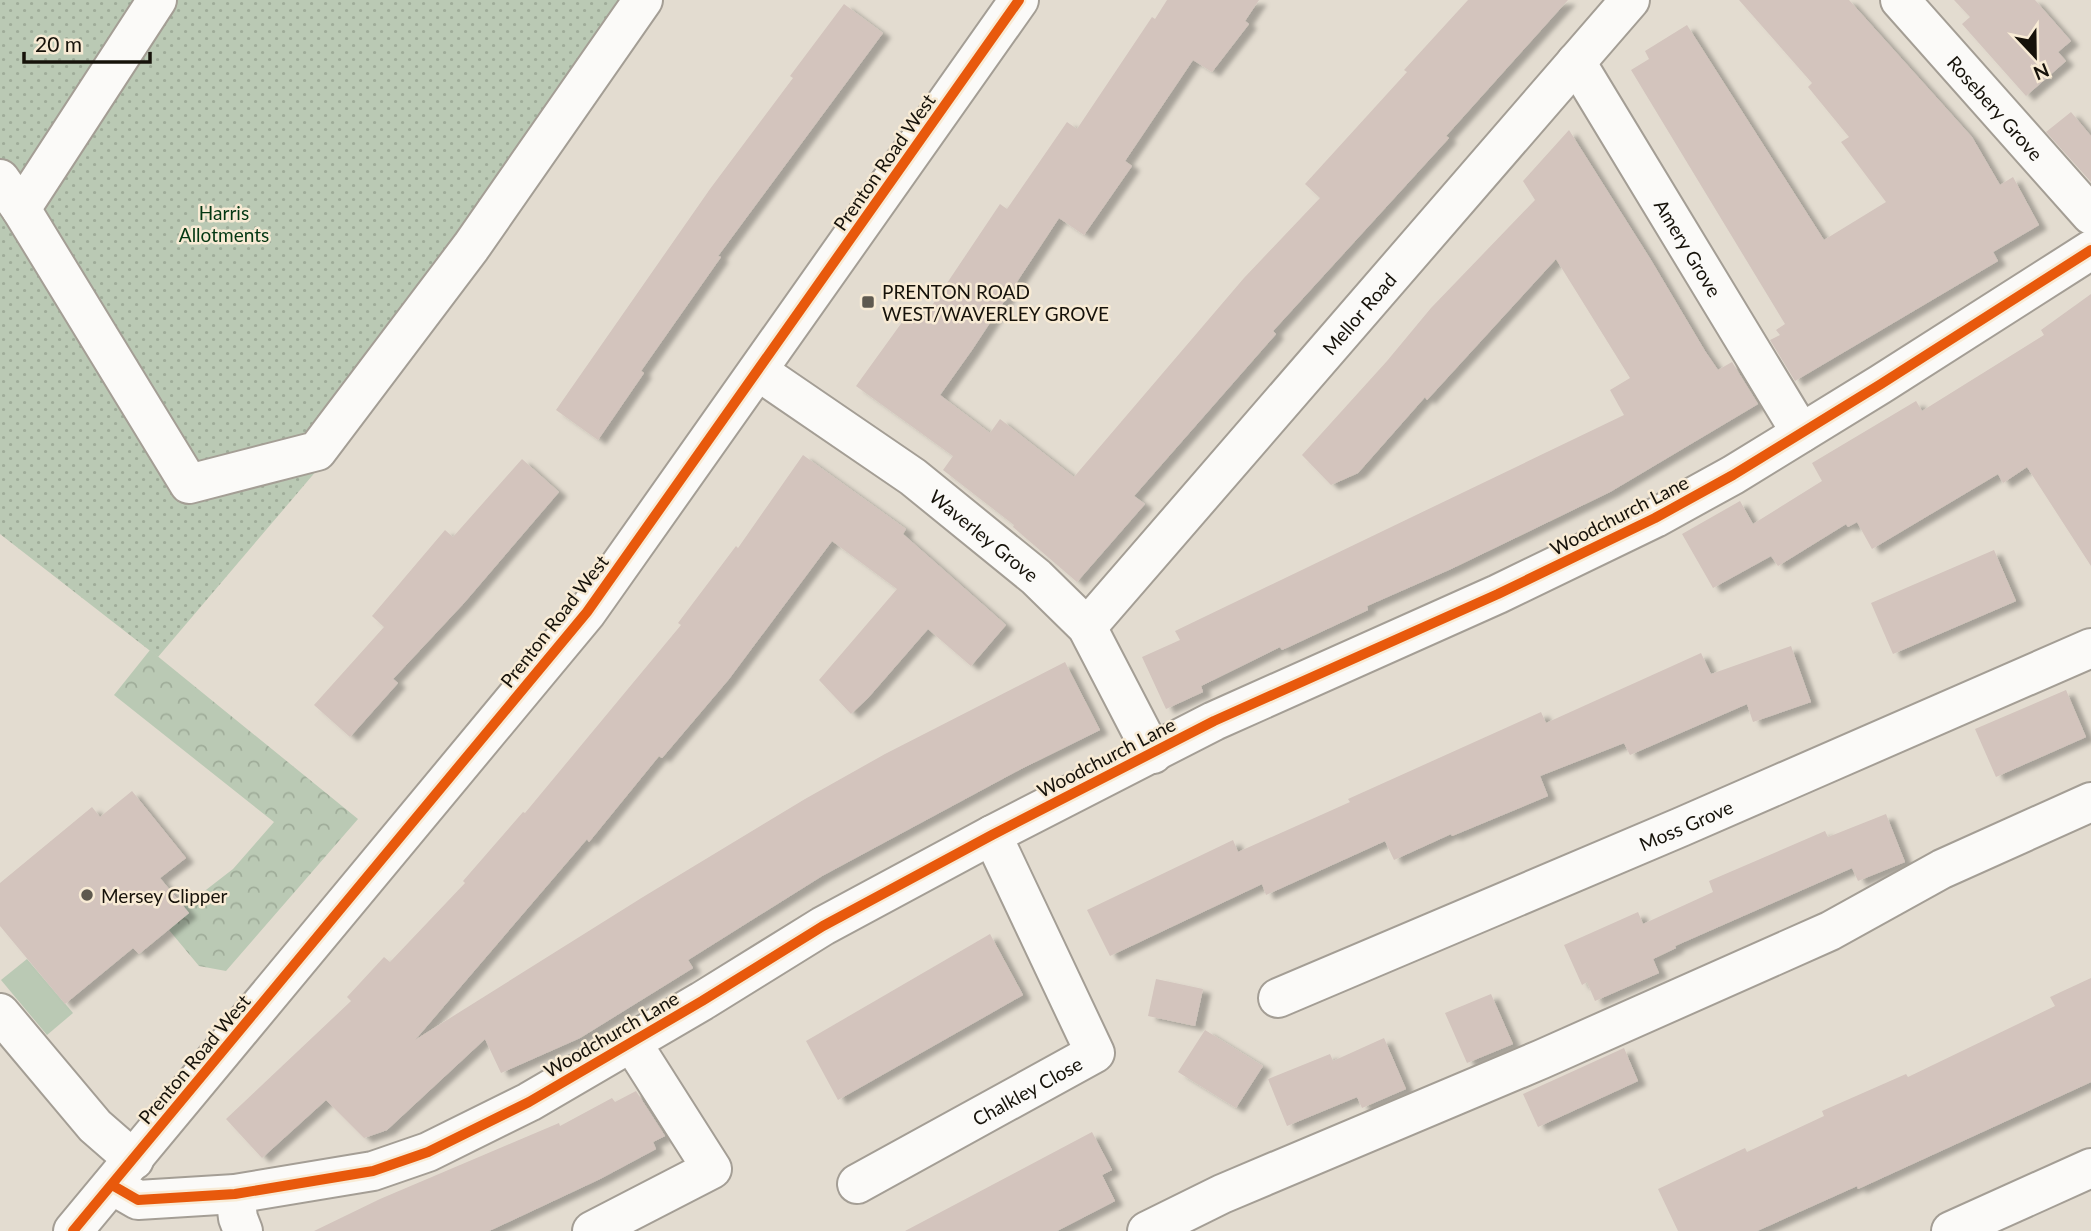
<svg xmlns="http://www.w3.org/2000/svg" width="2091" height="1231" viewBox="0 0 2091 1231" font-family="Lato,sans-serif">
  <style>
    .grass { fill: #bac9b4 }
    .forest { fill: url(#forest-crowns) }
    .garden { fill: url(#garden-dots) }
    .building { fill: #d3c4bd; filter: url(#shadow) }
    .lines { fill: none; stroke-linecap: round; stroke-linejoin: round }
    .minor-casing { stroke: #a49e95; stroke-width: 42 }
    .minor { stroke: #fbfaf8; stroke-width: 38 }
    .cycleway-casing { stroke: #f8ebd5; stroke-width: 15 }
    .cycleway { stroke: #e8590c; stroke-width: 10 }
    .poi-dot { fill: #5e594f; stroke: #f8ebd5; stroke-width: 2.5 }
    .labels { text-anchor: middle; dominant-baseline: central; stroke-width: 5; stroke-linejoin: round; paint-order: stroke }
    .street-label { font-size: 19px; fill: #16120a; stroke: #f8ebd5 }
    .park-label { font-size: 19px; fill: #033712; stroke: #f8ebd5 }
    .poi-label { font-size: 19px; fill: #16120a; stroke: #f8ebd5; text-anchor: start }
  </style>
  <defs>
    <pattern id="forest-crowns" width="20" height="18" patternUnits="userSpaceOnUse" patternTransform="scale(1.75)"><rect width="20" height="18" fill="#bac9b4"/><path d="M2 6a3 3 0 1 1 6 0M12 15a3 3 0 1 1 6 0" fill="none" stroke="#9fac99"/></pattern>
    <pattern id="garden-dots" width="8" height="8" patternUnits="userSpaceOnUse" patternTransform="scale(1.75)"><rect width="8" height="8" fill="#bac9b4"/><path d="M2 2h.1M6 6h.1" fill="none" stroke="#9fac99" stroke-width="1.8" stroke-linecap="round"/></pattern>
    <filter id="shadow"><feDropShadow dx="8" dy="4.5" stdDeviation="2" flood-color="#0004"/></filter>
  </defs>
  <rect width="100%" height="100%" fill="#e3dcd0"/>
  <path class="grass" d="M27 959 73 1013 47 1035 1 980Z"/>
  <path class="forest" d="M150 650 358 819 226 971 199 966 169 930 189 913 184 907 233 869 274 822 114 695Z"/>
  <path class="garden" d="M0 0H659L340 443 158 657 0 534Z"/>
  <g class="building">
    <path d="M1167 0H1259L1245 21 1249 24 1212 72 1193 60 1125 161 1132 166 1084 235 1059 218 972 350 940 395 990 433 1000 419 1074 477 1244 278 1320 198 1305 184 1407 72 1404 70 1468 0H1568L1446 136 1449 138 1273 331 1276 334 1134 496 1145 504 1077 582 1013 527 1014 525 943 470 953 456 856 386 913 307 925 316 1000 204 1007 209 1067 122 1077 129 1152 17 1155 19Z"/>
    <path d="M1739 0H1849L1972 137 2000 185 2013 177 2039 225 1993 252 1998 261 1795 381 1770 340 1780 335 1776 330 1785 324 1631 70 1649 59 1645 51 1687 25 1824 240 1886 202 1841 142 1849 137 1808 87 1812 83Z"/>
    <path d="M1954 0H2035L2071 41 2058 52 2066 61 2026 96 1962 24 1970 17Z"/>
    <path d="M844 4 883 33 718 256 721 257 641 371 644 373 598 440 556 410 710 189 793 78 790 76Z"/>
    <path d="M2071 112 2091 136V182L2046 132Z"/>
    <path d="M1569 130 1651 260 1705 351 1718 370 1732 362 1758 404 1610 492 1451 569 1367 606 1368 610 1282 650 1280 647 1201 686 1203 692 1166 709 1142 657 1180 640 1175 631 1624 415 1610 390 1630 378 1556 259 1427 400 1425 397 1358 473 1331 485 1302 455 1387 361 1431 308 1535 200 1523 181Z"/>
    <path d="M2091 294V566L2027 467 2003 483 1998 474 1872 549 1857 522 1848 527 1846 524 1778 566 1771 556 1713 588 1682 534 1740 501 1753 524 1822 481 1812 463 1916 401 1922 411 2044 335 2041 330Z"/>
    <path d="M803 455 906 529 903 534 1006 625 971 666 928 629 868 698 851 714 819 680 897 589 832 541 729 679 662 758 659 756 589 842 587 839 415 1040 643 897 805 799 885 754 1065 662 1100 730 1021 769 822 876 688 960 693 968 580 1038 501 1073 485 1039 387 1130 364 1138 326 1100 262 1158 226 1119 351 1001 347 997 384 957 390 962 465 883 463 881 523 812 525 813 681 625 678 623 736 546 738 548Z"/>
    <path d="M522 459 559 492 464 603 393 679 398 683 350 737 314 705 384 627 372 616 445 530 453 537Z"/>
    <path d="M1994 550 2016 601 1893 654 1871 603Z"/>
    <path d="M1791 646 1811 702 1753 722 1747 704 1630 755 1624 743 1540 776 1548 796 1452 836 1451 834 1394 860 1385 841 1266 895 1262 884 1110 956 1087 910 1233 840 1238 852 1350 802 1348 799 1541 712 1546 723 1701 653 1711 674Z"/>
    <path d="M2066 690 2086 737 1996 777 1975 729Z"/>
    <path d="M132 791 186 858 160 878 189 913 139 954 133 948 65 1004 0 926V883L92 807 100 817Z"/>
    <path d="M1886 814 1905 862 1858 881 1852 868 1675 946 1676 948 1653 959 1659 973 1595 1001 1587 982 1582 985 1564 945 1638 912 1643 924 1713 892 1709 881 1825 831 1828 837Z"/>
    <path d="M990 934 1023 995 838 1100 806 1041Z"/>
    <path d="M2091 978V1082L1858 1189 1857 1186 1757 1231H1678L1658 1189 1745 1148 1747 1152 1824 1116 1822 1111 1906 1074 1908 1077 2055 1006 2050 997Z"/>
    <path d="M1156 979 1203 989 1195 1026 1148 1016Z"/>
    <path d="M1491 994 1513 1044 1467 1063 1445 1013Z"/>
    <path d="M1205 1030 1263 1066 1236 1108 1178 1072Z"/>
    <path d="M1384 1038 1406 1089 1362 1108 1357 1097 1287 1126 1268 1079 1330 1054 1333 1061Z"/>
    <path d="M1624 1048 1638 1081 1538 1127 1523 1094Z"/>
    <path d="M636 1091 665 1136 653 1142 656 1149 600 1179 489 1231H314L380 1199 559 1123 560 1126 612 1098 615 1102Z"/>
    <path d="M1092 1132 1112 1170 1102 1175 1115 1201 1057 1231H905Z"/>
  </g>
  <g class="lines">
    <defs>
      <g id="minor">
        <path id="s1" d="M1900 0 2091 215"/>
        <path id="s2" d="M1576 62 1801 433"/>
        <path d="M0 179 21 209 157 0"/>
        <path d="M21 209 189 484 317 451 471 247 643 0"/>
        <path id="s3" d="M758 371 913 477 1036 577 1087 627 1153 754"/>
        <path id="s4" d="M1087 627 1630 0"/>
        <path id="s5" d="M1278 998 1681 827 2091 648"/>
        <path d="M0 1013 95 1126 134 1160"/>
        <path id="s6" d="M857 1184 1095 1053 992 835"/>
        <path d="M112 1185 138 1200 235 1194 373 1171 428 1152 529 1102 702 1001 823 926 992 835 1214 721 1498 594 1655 518 1733 475 1881 384 2091 250"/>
        <path d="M235 1194 238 1218 243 1231"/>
        <path d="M73 1231 587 612 1019 0"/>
        <path d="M592 1231 712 1169 632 1043"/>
        <path d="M1147 1231 1222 1194 1542 1059 1830 931 1942 869 2091 802"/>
        <path d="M1951 1231 2091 1168"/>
      </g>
    </defs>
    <use href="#minor" class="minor-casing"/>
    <use href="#minor" class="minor"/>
    <defs>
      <g id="cycleway">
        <path d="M112 1185 138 1200 235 1194 373 1171 428 1152 529 1102 702 1001 823 926 992 835 1214 721 1498 594 1655 518 1733 475 1881 384 2091 250"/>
        <path d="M73 1231 587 612 1019 0"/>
      </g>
    </defs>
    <use href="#cycleway" class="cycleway-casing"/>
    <use href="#cycleway" class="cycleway"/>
  </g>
  <g class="poi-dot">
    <rect x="861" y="295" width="14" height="14" rx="3.5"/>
    <circle cx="87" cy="895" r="7"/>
  </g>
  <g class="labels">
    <g class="street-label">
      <text stroke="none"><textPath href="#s1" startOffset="144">Rosebery Grove</textPath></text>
      <text transform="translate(884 162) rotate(-55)">Prenton Road West</text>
      <text stroke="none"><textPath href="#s2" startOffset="217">Amery Grove</textPath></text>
      <text stroke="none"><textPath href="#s4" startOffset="415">Mellor Road</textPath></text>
      <text transform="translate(1619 515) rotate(-27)">Woodchurch Lane</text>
      <text stroke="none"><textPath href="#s3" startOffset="280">Waverley Grove</textPath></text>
      <text transform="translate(554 621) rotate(-52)">Prenton Road West</text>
      <text transform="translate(1106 757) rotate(-27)">Woodchurch Lane</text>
      <text stroke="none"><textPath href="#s5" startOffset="443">Moss Grove</textPath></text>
      <text transform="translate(611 1034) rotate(-30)">Woodchurch Lane</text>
      <text transform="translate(194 1059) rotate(-50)">Prenton Road West</text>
      <text stroke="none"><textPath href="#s6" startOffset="194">Chalkley Close</textPath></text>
    </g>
    <g class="park-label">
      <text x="224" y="212">Harris<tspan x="224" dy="22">Allotments</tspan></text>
    </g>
    <g class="poi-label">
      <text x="882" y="291">PRENTON ROAD<tspan x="882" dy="22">WEST/WAVERLEY GROVE</tspan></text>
      <text x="101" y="895">Mersey Clipper</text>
    </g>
  </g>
  <g transform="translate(2035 56) rotate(158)" stroke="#f8ebd5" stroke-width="5" paint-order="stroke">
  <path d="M0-5L12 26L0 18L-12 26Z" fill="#16120a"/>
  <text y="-10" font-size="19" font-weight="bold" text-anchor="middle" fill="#16120a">N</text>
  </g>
  <path d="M24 52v10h126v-10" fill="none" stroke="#16120a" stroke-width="3.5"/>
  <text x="35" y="52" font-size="21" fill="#16120a" stroke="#f8ebd5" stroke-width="5" paint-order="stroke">20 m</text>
</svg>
